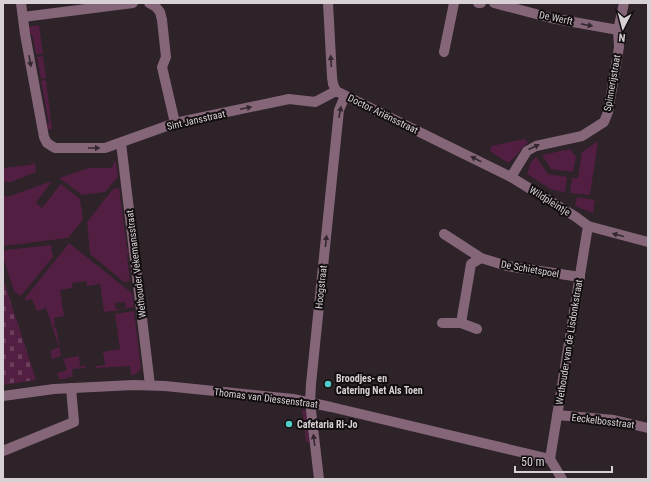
<svg xmlns="http://www.w3.org/2000/svg" width="651" height="482" viewBox="0 0 651 482" font-family="'Roboto Condensed',sans-serif">
  <style>
    .green { fill: #521f42 }
    .cemetery { fill: url(#cemetery-stones) }
    .lines { fill: none; stroke-linecap: round; stroke-linejoin: round }
    .minor { stroke: #846678; stroke-width: 10 }
    .oneway { fill: #34282f }
    .poi-dot { fill: #53cdc9; stroke: #120e10; stroke-width: 1.5 }
    .labels { text-anchor: middle; dominant-baseline: central; stroke-width: 4; stroke-linejoin: round; paint-order: stroke }
    .street-label { font-size: 10px; fill: #d7d0d4; stroke: #120e10 }
    .poi-label { font-size: 10px; font-weight: bold; fill: #d7d0d4; stroke: #120e10; text-anchor: start }
  </style>
  <defs>
    <pattern id="cemetery-stones" width="16" height="16" patternUnits="userSpaceOnUse"><rect width="16" height="16" fill="#521f42"/><path d="M2 7V4a2 2 0 0 1 4 0v3zM10 15v-3a2 2 0 0 1 4 0v3z" fill="#6a3e5c"/></pattern>
  </defs>
  <rect width="100%" height="100%" fill="#2d2329"/>
  <g class="green">
    <path d="M39 25 43 54H36L32 34H29L28 27Z"/>
    <path d="M43 56 46 78 41 79 37 57Z"/>
    <path d="M46 80 52 129 46 130 45 125 49 124 41 81Z"/>
    <path d="M525 139 528 143C519 149 516 158 508 163L490 151 491 146Z"/>
    <path d="M598 141 590 195 570 193 572 178H578L582 152Z"/>
    <path d="M570 149 576 157 573 172 551 169 542 155Z"/>
    <path d="M536 157 548 174 567 177 565 192 552 190 527 174 531 162Z"/>
    <path d="M114 161 116 162 118 177 105 192 82 195 59 178 89 168H112Z"/>
    <path d="M35 163 36 172 11 182H7L3 181V168L29 165Z"/>
    <path d="M52 181 36 203 42 208 61 184 80 199 83 220 68 238 3 246V195L7 197Z"/>
    <path d="M119 188 127 248 130 251 127 255 130 281 124 282 90 254 87 222 113 189Z"/>
    <path d="M577 197 595 200 593 213 575 206Z"/>
    <path d="M69 243 132 293 134 307 123 309V308L126 307 125 302 115 303 116 309 119 308V310L104 312 100 284 87 286 86 281 72 283V288L60 290 64 316 54 318 55 325 53 326 54 328 56 327 61 356 52 359 50 351 59 347 46 308 37 311 32 299 26 301 25 298Z"/>
    <path d="M51 245 53 257 21 296 14 291 3 257 5 250Z"/>
    <path d="M134 311 141 369 135 375H131L130 366 96 368 95 366 105 365 103 352 120 349 115 314Z"/>
    <path d="M79 356 80 367 85 365 86 368 72 369 73 377H67V379H59L57 373 67 370 63 359Z"/>
    <path d="M302 409 305 410 307 415 309 442H306Z"/>
  </g>
  <path class="cemetery" d="M3 278 36 380 3 385Z"/>
  <g class="lines">
    <g class="minor">
      <path d="M21 3 25 34 44 137 47 143 55 148H105L175 123 289 99 315 102 336 91"/>
      <path d="M149 3 156 7 160 12 162 20 166 57 162 67 175 123"/>
      <path d="M328 3 332 77 333 84 336 91 511 177 576 217 588 226 648 242"/>
      <path d="M478 3H481"/>
      <path d="M494 3 551 18 618 30"/>
      <path d="M23 17 133 3"/>
      <path d="M444 52 454 3"/>
      <path d="M121 143 150 385"/>
      <path d="M511 177 527 151 536 146 582 136 604 122 608 112 619 47 618 30 624 3"/>
      <path d="M444 234 481 258 507 266 580 277"/>
      <path d="M442 323H461"/>
      <path d="M477 329 461 323 471 264 481 258"/>
      <path d="M3 396 54 389 133 385 165 386 293 399 331 407 550 459"/>
      <path d="M557 415 614 420 648 428"/>
      <path d="M3 451 74 422 71 388"/>
      <path d="M550 459 588 226"/>
      <path d="M550 459 562 479"/>
      <path d="M319 479 310 402 311 384 339 110 345 96"/>
    </g>
  </g>
  <defs><path id="oneway-solid" d="M-6-.8H1V-3.2L6.5 0L1 3.2V.8H-6Z"/></defs>
  <g class="oneway">
    <use href="#oneway-solid" transform="translate(587 25) rotate(11)"/>
    <use href="#oneway-solid" transform="translate(30 61) rotate(80)"/>
    <use href="#oneway-solid" transform="translate(331 61) rotate(-93)"/>
    <use href="#oneway-solid" transform="translate(246 108) rotate(-12)"/>
    <use href="#oneway-solid" transform="translate(340 112) rotate(-79)"/>
    <use href="#oneway-solid" transform="translate(534 147) rotate(-24)"/>
    <use href="#oneway-solid" transform="translate(94 148)"/>
    <use href="#oneway-solid" transform="translate(476 159) rotate(-153)"/>
    <use href="#oneway-solid" transform="translate(618 235) rotate(-165)"/>
    <use href="#oneway-solid" transform="translate(326 241) rotate(-84)"/>
    <use href="#oneway-solid" transform="translate(314 440) rotate(-97)"/>
  </g>
  <g class="poi-dot">
    <circle cx="328" cy="384" r="4"/>
    <circle cx="289" cy="424" r="4"/>
  </g>
  <g class="labels">
    <g class="street-label">
      <text transform="translate(556 18) rotate(12)">De Werft</text>
      <text transform="translate(612 83) rotate(-80)">Spinnerijstraat</text>
      <text transform="translate(383 114) rotate(26)">Doctor Ariënsstraat</text>
      <text transform="translate(196 120) rotate(-13)">Sint Jansstraat</text>
      <text transform="translate(550 201) rotate(32)">Wildpleintje</text>
      <text transform="translate(136 264) rotate(-97)">Wethouder Vekemansstraat</text>
      <text transform="translate(530 269) rotate(10)">De Schietspoel</text>
      <text transform="translate(321 287) rotate(-84)">Hoogstraat</text>
      <text transform="translate(569 342) rotate(-81)">Wethouder van de Lisdonkstraat</text>
      <text transform="translate(266 398) rotate(7)">Thomas van Diessenstraat</text>
      <text transform="translate(603 421) rotate(7)">Eeckelbosstraat</text>
    </g>
    <g class="poi-label">
      <text x="336" y="378">Broodjes- en<tspan x="336" dy="12">Catering Net Als Toen</tspan></text>
      <text x="297" y="424">Cafetaria Ri-Jo</text>
    </g>
  </g>
  <rect width="651" height="482" fill="none" stroke="#d7d0d4" stroke-width="8"/>
  <g transform="translate(623 28) rotate(186)" stroke="#120e10" stroke-width="3" paint-order="stroke">
  <path d="M0-3L7 15L0 10L-7 15Z" fill="#d7d0d4"/>
  <text y="-6" font-size="11" font-weight="bold" text-anchor="middle" fill="#d7d0d4">N</text>
  </g>
  <path d="M515 466v6h97v-6" fill="none" stroke="#d7d0d4" stroke-width="2"/>
  <text x="521" y="466" font-size="12" fill="#d7d0d4" stroke="#120e10" stroke-width="3" paint-order="stroke">50 m</text>
</svg>
